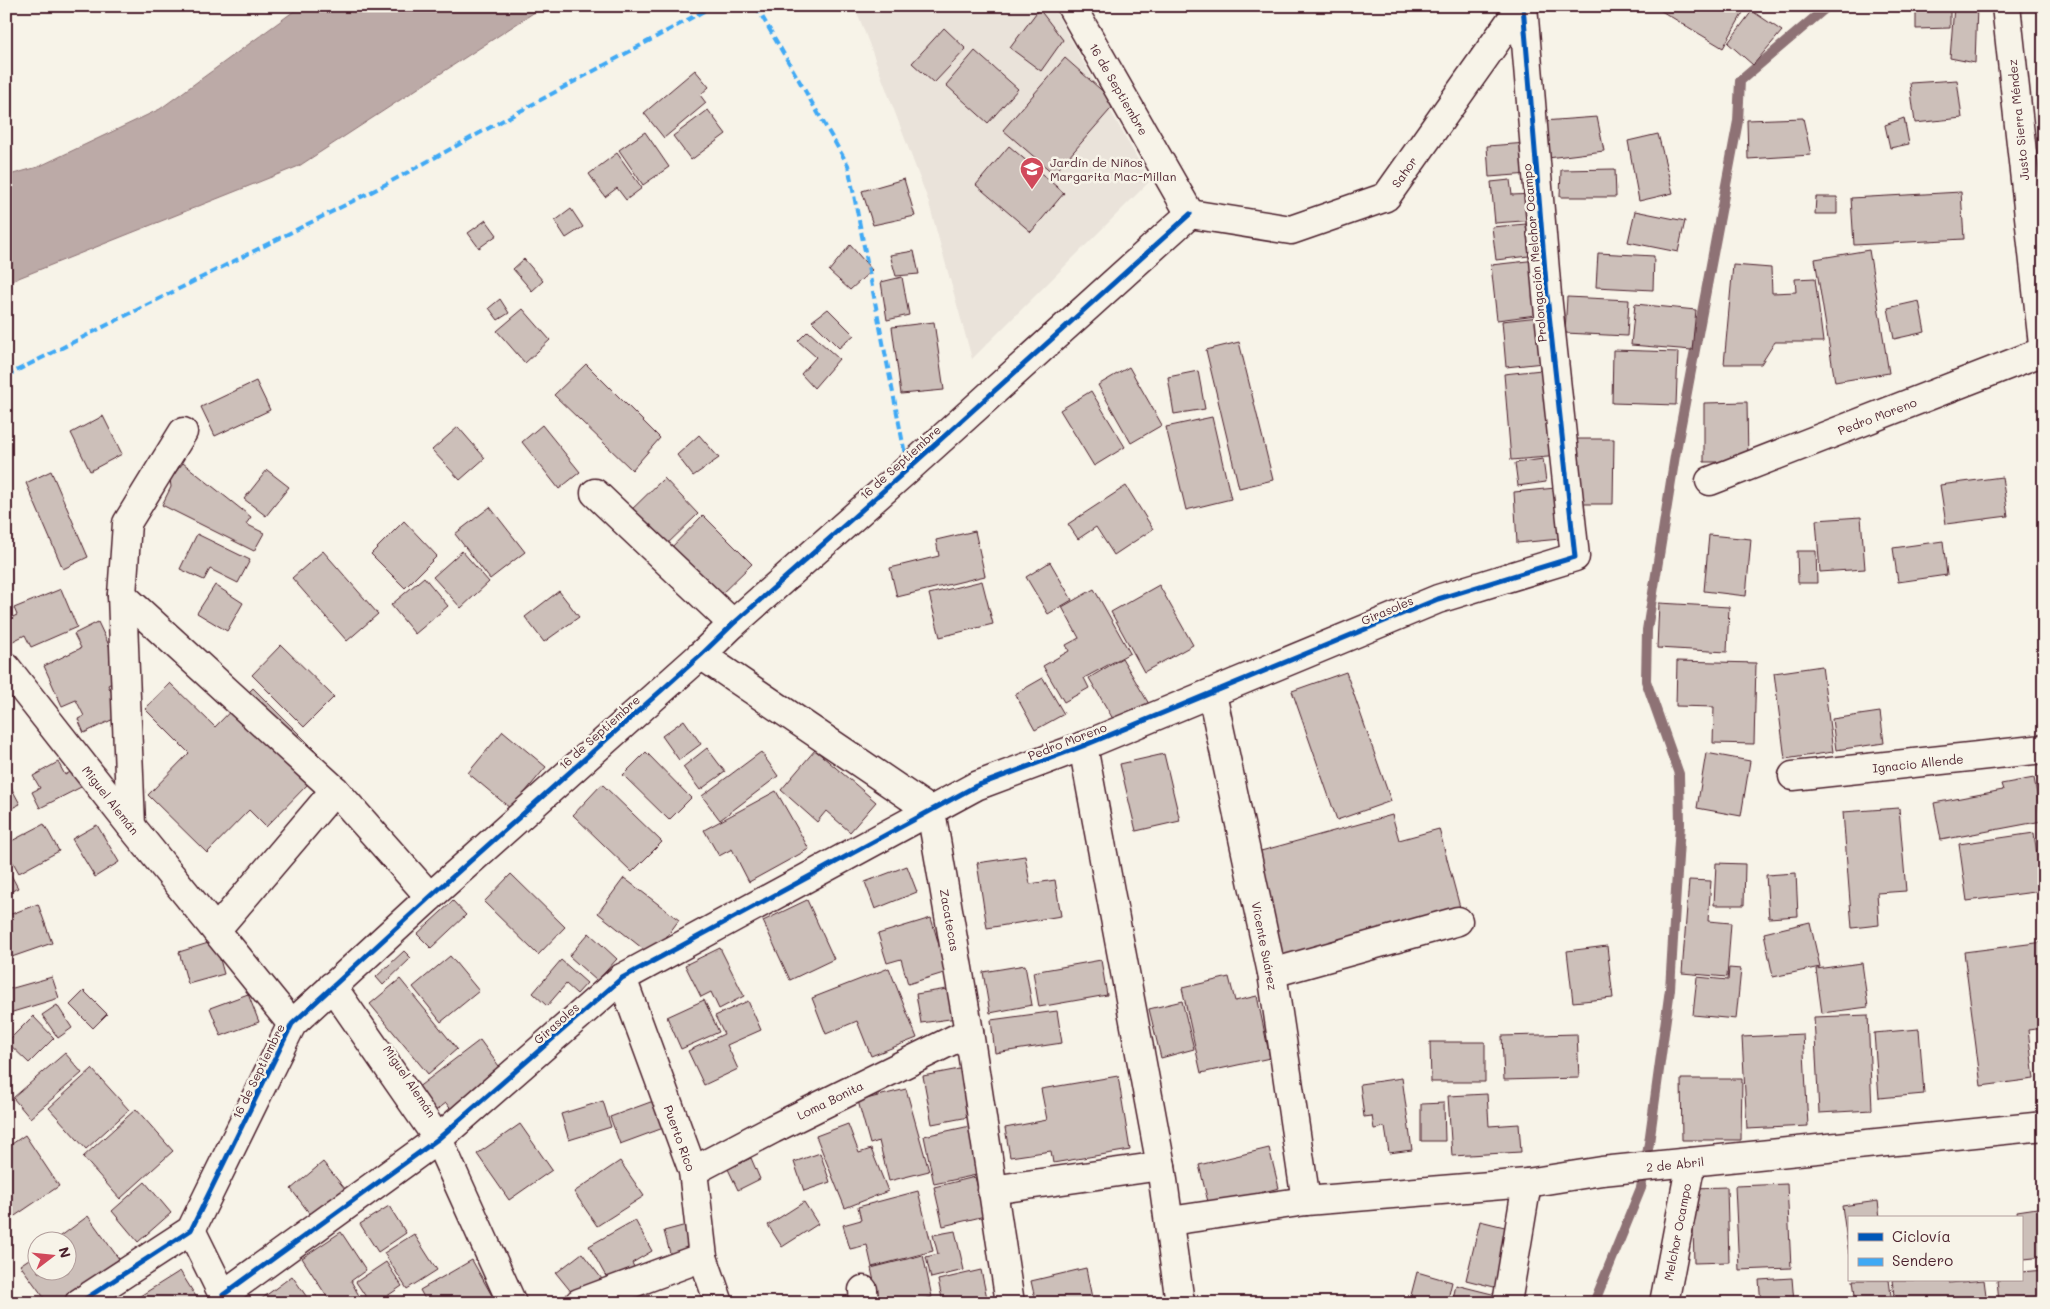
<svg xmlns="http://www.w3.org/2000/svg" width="2050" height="1309" viewBox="0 0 2050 1309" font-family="Mali,sans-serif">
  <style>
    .built { fill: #eae3da }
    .water { fill: #bcaaa7; stroke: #8e7275 }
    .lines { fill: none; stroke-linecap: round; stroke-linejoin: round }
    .stream { stroke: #8e7275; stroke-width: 10 }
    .building { fill: #ccbfb9; stroke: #4a1f2b }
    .minor-casing { stroke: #4a1f2b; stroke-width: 31 }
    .minor { stroke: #f7f3e8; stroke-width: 28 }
    .quiet { stroke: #3fa9f5; stroke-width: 4; stroke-dasharray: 8 4; stroke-linecap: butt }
    .cycleway-casing { stroke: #f7f3e8; stroke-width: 8 }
    .cycleway { stroke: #0057b8; stroke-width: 5 }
    .labels { text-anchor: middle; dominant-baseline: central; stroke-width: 5; stroke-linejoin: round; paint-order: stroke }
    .street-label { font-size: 12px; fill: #4a1f2b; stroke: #f7f3e8 }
    .poi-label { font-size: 12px; fill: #4a1f2b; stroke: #f7f3e8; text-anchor: start }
  </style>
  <rect width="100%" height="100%" fill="#f7f3e8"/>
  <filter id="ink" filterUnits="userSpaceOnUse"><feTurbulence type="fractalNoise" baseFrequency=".02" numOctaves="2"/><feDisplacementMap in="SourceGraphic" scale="10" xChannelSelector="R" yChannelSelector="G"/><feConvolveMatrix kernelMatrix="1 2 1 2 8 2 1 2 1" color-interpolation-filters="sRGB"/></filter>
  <g filter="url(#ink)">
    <path class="built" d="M853 6H1052L1150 181 972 359 928 200 859 17Z"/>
    <path class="water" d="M301 6H544L299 166 6 283V176L38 167 160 109Z"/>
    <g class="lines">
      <path class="stream" d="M1594 1303 1641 1188 1649 1143 1670 989 1680 824 1679 774 1646 681 1647 630 1675 456 1738 121 1740 81 1828 6"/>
    </g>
    <g class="building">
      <path d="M1653 6H1740L1745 9 1723 48Z"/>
      <path d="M1916 6H1950V28L1916 29Z"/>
      <path d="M1954 6H1977L1975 63 1950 58Z"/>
      <path d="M1039 9 1063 40 1041 71 1010 48Z"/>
      <path d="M1752 11 1782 31 1753 65 1728 43Z"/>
      <path d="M944 28 966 49 934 83 912 63Z"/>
      <path d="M975 51 1018 89 988 123 946 85Z"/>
      <path d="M1065 58 1116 103 1054 174 1003 130Z"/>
      <path d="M695 70 709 87 700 95 706 103 664 138 644 113Z"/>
      <path d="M1957 80 1962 118 1915 123 1910 83Z"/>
      <path d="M708 110 726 134 691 160 673 136Z"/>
      <path d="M1597 117 1604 151 1548 158 1543 121Z"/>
      <path d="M1803 118 1811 155 1748 159 1747 120Z"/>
      <path d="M1904 118 1909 144 1890 148 1885 125Z"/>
      <path d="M645 132 669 167 643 185 619 150Z"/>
      <path d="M1658 134 1673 193 1639 201 1628 141Z"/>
      <path d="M1527 143 1530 174 1489 177 1487 146Z"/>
      <path d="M1009 146 1064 193 1031 232 976 185Z"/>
      <path d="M617 153 642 188 626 200 617 188 605 197 589 174Z"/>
      <path d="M1615 169 1616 197H1560L1561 170Z"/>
      <path d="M904 179 915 216 873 225 862 191Z"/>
      <path d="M1510 180 1512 195 1534 194 1536 220 1495 223 1491 182Z"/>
      <path d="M1961 192 1964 239 1854 245 1851 198Z"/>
      <path d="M1816 197H1837V214H1815Z"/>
      <path d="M571 209 583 227 566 238 555 221Z"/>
      <path d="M1635 211 1685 221 1678 252 1628 242Z"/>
      <path d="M486 220 497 235 479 248 468 233Z"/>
      <path d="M1526 224 1529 256 1496 260 1492 227Z"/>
      <path d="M850 245 872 270 850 290 829 271Z"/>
      <path d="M1869 250 1889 373 1835 382 1815 259Z"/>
      <path d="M914 251 919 274 896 276 890 255Z"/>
      <path d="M1598 253 1654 256 1653 290 1596 287Z"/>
      <path d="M524 259 543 281 532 291 513 269Z"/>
      <path d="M1537 260 1544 314 1497 320 1491 265Z"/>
      <path d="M1733 265 1771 268 1772 293 1796 292 1795 279 1815 278 1823 342H1775L1761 364H1724Z"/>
      <path d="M902 277 909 315 887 320 881 282Z"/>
      <path d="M1567 297 1629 300 1627 336 1565 333Z"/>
      <path d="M500 299 509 313 498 320 489 308Z"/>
      <path d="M1919 301 1925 332 1894 339 1888 308Z"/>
      <path d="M1635 304 1696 310 1692 350 1631 345Z"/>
      <path d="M523 309 550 340 525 363 497 331Z"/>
      <path d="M828 309 854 335 839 348 812 321Z"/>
      <path d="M1539 317 1543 363 1506 367 1502 321Z"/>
      <path d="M934 322 944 390 901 394 892 327Z"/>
      <path d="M808 331 839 359 814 388 801 374 816 357 798 341Z"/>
      <path d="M1239 342 1273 480 1239 488 1206 350Z"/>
      <path d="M1613 350 1678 352 1676 405 1612 403Z"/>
      <path d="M586 364 660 438 632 470 554 395Z"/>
      <path d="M1129 367 1162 425 1131 443 1098 385Z"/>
      <path d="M1551 369 1560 456 1511 460 1504 374Z"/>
      <path d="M1198 371 1205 409 1174 414 1168 377Z"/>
      <path d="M256 381 270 410 215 436 201 407Z"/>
      <path d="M1091 391 1125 447 1094 466 1060 410Z"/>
      <path d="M1747 402 1748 462H1704V403Z"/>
      <path d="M103 416 122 454 90 471 71 433Z"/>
      <path d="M1212 417 1231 499 1186 510 1166 427Z"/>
      <path d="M542 425 580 472 559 489 522 442Z"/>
      <path d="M458 427 485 458 460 480 432 450Z"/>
      <path d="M699 435 719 458 693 476 677 455Z"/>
      <path d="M1571 439H1614L1613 504H1571Z"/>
      <path d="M1543 459 1546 482 1518 486 1515 463Z"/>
      <path d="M183 463 251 517 246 524 264 533 254 551 162 505 171 487 170 479Z"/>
      <path d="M267 470 289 487 266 516 244 499Z"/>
      <path d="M51 471 88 557 63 569 26 483Z"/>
      <path d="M2002 477 2008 516 1946 524 1940 485Z"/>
      <path d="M664 478 698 514 659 552 625 516Z"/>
      <path d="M1126 486 1153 529 1114 555 1096 527 1078 539 1068 524Z"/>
      <path d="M1566 487 1571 538 1517 543 1514 492Z"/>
      <path d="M490 507 525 552 490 579 455 534Z"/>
      <path d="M703 515 752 564 713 602 665 554Z"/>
      <path d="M1861 517 1865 569 1820 572 1816 520Z"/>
      <path d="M404 521 437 556 405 588 371 554Z"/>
      <path d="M975 531 985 576 897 597 890 568 939 556 936 540Z"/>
      <path d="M197 534 250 560 238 583 210 569 204 580 180 569Z"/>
      <path d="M1709 535 1751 539 1746 596 1704 591Z"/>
      <path d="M1943 541 1947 575 1898 582 1893 548Z"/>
      <path d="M323 551 378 614 347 641 292 578Z"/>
      <path d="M462 551 489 582 461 608 433 577Z"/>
      <path d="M1797 551H1816L1817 583H1798Z"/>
      <path d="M1050 562 1072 600 1048 614 1026 577Z"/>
      <path d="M424 577 448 606 415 634 391 605Z"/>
      <path d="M982 581 993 624 940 637 929 594Z"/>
      <path d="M215 585 243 603 227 631 197 613Z"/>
      <path d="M1159 585 1193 645 1144 672 1111 612Z"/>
      <path d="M61 589 77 627 31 647 25 635 11 642 6 631V620L17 615 14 608Z"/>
      <path d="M1094 589 1130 653 1084 678 1089 688 1064 702 1043 666 1069 651 1066 645 1079 638 1062 607Z"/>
      <path d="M559 591 579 617 544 642 525 617Z"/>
      <path d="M1659 603 1729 607 1727 652 1657 648Z"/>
      <path d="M98 622 124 677 108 685 122 715 84 733 78 719 84 716 76 700 62 706 44 666 81 648 74 634Z"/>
      <path d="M281 645 334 697 304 727 252 675Z"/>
      <path d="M1122 658 1149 704 1116 724 1089 678Z"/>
      <path d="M1677 661 1756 663 1754 744 1713 743 1714 707 1676 706Z"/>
      <path d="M1822 666 1833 752 1785 759 1774 673Z"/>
      <path d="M1346 672 1391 801 1337 820 1292 691Z"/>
      <path d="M1043 678 1064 714 1035 730 1015 694Z"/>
      <path d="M170 683 215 727 253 688 318 753 302 769 312 780 266 827 249 810 207 853 148 795 189 753 145 709Z"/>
      <path d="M1880 712 1884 743 1836 750 1832 719Z"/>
      <path d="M684 720 701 744 679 760 662 736Z"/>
      <path d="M503 731 546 767 511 809 468 773Z"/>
      <path d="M707 748 725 772 700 790 683 767Z"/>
      <path d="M815 750 876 802 850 832 826 811 817 822 781 790Z"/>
      <path d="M646 752 691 798 669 820 623 775Z"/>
      <path d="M761 752 778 776 720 820 702 796Z"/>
      <path d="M1706 753 1750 761 1741 816 1697 808Z"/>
      <path d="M1164 754 1180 821 1136 831 1120 764Z"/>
      <path d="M58 762 65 775 78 768 87 784 40 808 32 792 40 788 33 776Z"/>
      <path d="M6 778 20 804 6 811Z"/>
      <path d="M2034 778 2042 821 1941 840 1934 803 2003 790 2001 784Z"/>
      <path d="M602 784 662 842 632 872 573 815Z"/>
      <path d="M776 791 809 849 749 882 732 849 719 856 704 830Z"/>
      <path d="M1899 808 1906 891 1877 893 1879 925 1852 928 1843 812Z"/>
      <path d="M1392 815 1399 840 1439 829 1462 915 1280 965 1250 854Z"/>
      <path d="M44 824 59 851 19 873 6 850V844Z"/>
      <path d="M97 825 119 862 95 877 72 839Z"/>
      <path d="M2034 833 2042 891 1967 901 1959 844Z"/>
      <path d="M1025 856 1030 884 1055 880 1061 916 987 928 977 863Z"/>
      <path d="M1716 863 1745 864 1744 905H1714Z"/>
      <path d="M6 866 18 888 6 894Z"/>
      <path d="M907 866 917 892 875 909 865 882Z"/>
      <path d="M1796 873 1798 916 1769 918 1766 875Z"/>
      <path d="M511 874 565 927 538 955 484 902Z"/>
      <path d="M624 878 679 920 652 956 598 913Z"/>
      <path d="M1689 880 1711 881 1708 921 1731 923 1727 977 1682 973Z"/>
      <path d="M807 900 834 959 790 980 763 921Z"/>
      <path d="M453 901 466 915 431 948 417 934Z"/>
      <path d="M38 904 52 943 6 959V916Z"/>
      <path d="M931 918 947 972 908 984 901 959 887 963 878 934Z"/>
      <path d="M1810 922 1820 967 1773 977 1764 933Z"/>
      <path d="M589 933 617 959 597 981 569 956Z"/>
      <path d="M215 941 224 974 188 984 179 952Z"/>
      <path d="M2044 942V1028L2028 1030 2034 1079 1981 1086 1964 952Z"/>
      <path d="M1607 946 1613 998 1573 1002 1567 951Z"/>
      <path d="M720 948 744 996 719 1009 711 992 701 997 685 965Z"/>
      <path d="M404 951 411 958 383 985 376 977Z"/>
      <path d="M450 956 479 991 441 1022 413 987Z"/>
      <path d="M561 960 587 983 577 994 566 984 547 1006 533 993Z"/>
      <path d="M1101 960 1107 995 1039 1007 1033 972Z"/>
      <path d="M1862 963 1868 1007 1822 1013 1816 969Z"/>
      <path d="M1025 965 1032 1005 990 1013 983 972Z"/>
      <path d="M889 968 917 1038 871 1056 857 1021 826 1034 812 998Z"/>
      <path d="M1729 968 1741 969 1736 1019 1693 1015 1697 977 1728 980Z"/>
      <path d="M52 977 59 998 6 1014V990Z"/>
      <path d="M1229 977 1235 1001 1257 996 1270 1058 1201 1073 1182 988Z"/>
      <path d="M400 979 457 1049 428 1074 370 1004Z"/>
      <path d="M953 988 957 1018 921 1023 916 994Z"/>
      <path d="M84 991 107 1014 93 1028 70 1005Z"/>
      <path d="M248 994 259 1022 221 1036 210 1008Z"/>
      <path d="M704 1000 719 1032 681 1049 667 1017Z"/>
      <path d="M748 1001 761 1030 727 1045 738 1069 704 1085 688 1051 724 1034 715 1016Z"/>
      <path d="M1182 1001 1194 1049 1161 1058 1149 1009Z"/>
      <path d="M57 1005 72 1028 58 1038 42 1015Z"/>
      <path d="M1057 1011 1062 1043 995 1053 991 1020Z"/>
      <path d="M1868 1015 1872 1110 1819 1113 1814 1017Z"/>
      <path d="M33 1016 54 1038 29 1063 7 1042Z"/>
      <path d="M1919 1029 1924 1094 1879 1098 1874 1033Z"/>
      <path d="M1577 1034 1579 1078 1504 1080 1502 1036Z"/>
      <path d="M1803 1034 1808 1126 1747 1129 1742 1037Z"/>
      <path d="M480 1040 504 1073 453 1112 446 1103 430 1115 413 1091Z"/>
      <path d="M1430 1042H1485V1082H1431Z"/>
      <path d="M65 1053 82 1073 30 1118 13 1098Z"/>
      <path d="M964 1068 974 1116 932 1124 923 1076Z"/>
      <path d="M92 1069 129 1110 86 1149 49 1108Z"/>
      <path d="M1118 1076 1130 1150 1053 1163 1051 1151 1010 1157 1005 1128 1047 1120 1041 1089Z"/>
      <path d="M1402 1078 1412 1150 1389 1153 1385 1127 1374 1129 1372 1116 1364 1117 1360 1084Z"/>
      <path d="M1681 1079H1742L1741 1140H1682Z"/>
      <path d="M906 1089 929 1171 889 1181 879 1141 870 1144 858 1101Z"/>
      <path d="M1487 1094 1489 1126 1519 1124 1521 1152 1452 1156 1448 1096Z"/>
      <path d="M656 1100 666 1127 620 1144 610 1117Z"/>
      <path d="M603 1101 611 1127 569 1140 561 1114Z"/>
      <path d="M1444 1103 1445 1141H1421V1104Z"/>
      <path d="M136 1109 173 1151 120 1199 83 1157Z"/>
      <path d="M520 1124 552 1170 509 1200 477 1154Z"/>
      <path d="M848 1124 859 1153 871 1149 888 1191 845 1208 816 1136Z"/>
      <path d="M970 1126 981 1174 934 1184 924 1136Z"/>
      <path d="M25 1135 59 1186 6 1222V1148Z"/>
      <path d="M1269 1148 1279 1188 1209 1206 1199 1165Z"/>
      <path d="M820 1153 830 1182 804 1191 794 1162Z"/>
      <path d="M751 1158 760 1179 738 1190 728 1169Z"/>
      <path d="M620 1161 644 1196 597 1226 574 1192Z"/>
      <path d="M323 1162 346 1190 313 1218 291 1189Z"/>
      <path d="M975 1177 985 1216 943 1226 934 1187Z"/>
      <path d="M145 1182 171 1213 138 1242 112 1211Z"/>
      <path d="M1787 1184 1791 1268 1739 1270 1735 1186Z"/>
      <path d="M1727 1187 1729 1262 1694 1263 1692 1188Z"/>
      <path d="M918 1191 933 1251 872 1267 867 1245 850 1249 843 1225 861 1220 858 1207Z"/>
      <path d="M1878 1201 1880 1218H1849V1254L1842 1206Z"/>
      <path d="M804 1202 818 1224 782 1247 768 1225Z"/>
      <path d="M389 1206 406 1233 378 1252 360 1224Z"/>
      <path d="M2044 1207V1257L2024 1259 2021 1240V1218H2018L2017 1211Z"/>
      <path d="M88 1216 119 1259 58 1303H48L20 1265 38 1253V1272H68V1242H53Z"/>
      <path d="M635 1220 652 1251 632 1263 638 1274 613 1289 589 1246Z"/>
      <path d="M1480 1221 1517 1230 1502 1289 1466 1280Z"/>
      <path d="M690 1224 699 1257 673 1264 664 1231Z"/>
      <path d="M955 1231 964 1270 931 1278 926 1257 938 1254 933 1235Z"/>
      <path d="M341 1232 366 1270 351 1281 363 1303H331L302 1258Z"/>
      <path d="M414 1234 437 1270 407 1289 384 1253Z"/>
      <path d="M582 1253 602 1279 577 1299 556 1273Z"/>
      <path d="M923 1255 932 1297 908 1303H870L876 1291 871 1268Z"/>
      <path d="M472 1260 495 1301 491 1303H427L420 1290Z"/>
      <path d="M386 1262 402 1286 377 1303H370L356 1282Z"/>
      <path d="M1086 1268 1093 1303H1036L1031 1281Z"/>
      <path d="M981 1270 987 1298 966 1303H943L938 1280Z"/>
      <path d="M2044 1270V1303H1999L1997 1280H2021V1272Z"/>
      <path d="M180 1271 200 1303H129Z"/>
      <path d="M1417 1272 1452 1282 1447 1303H1409Z"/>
      <path d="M292 1276 311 1303H256Z"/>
      <path d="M1792 1278 1794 1303H1761L1759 1280Z"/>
      <path d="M1853 1280H1889L1892 1303H1856Z"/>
      <path d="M1892 1280H1948L1949 1283 1984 1280 1987 1303H1895Z"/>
      <path d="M1456 1285 1496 1295 1494 1303H1452Z"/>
    </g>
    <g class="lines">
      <defs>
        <g id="minor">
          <path d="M1071 6 1190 214"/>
          <path d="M2006 6 2044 354"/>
          <path d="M1190 214 1291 230 1386 197 1521 6"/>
          <path d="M1710 481 2044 351"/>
          <path d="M595 493 733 624"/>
          <path d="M122 595 335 790 430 897"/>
          <path d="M701 655 931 811 969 1032 1010 1303"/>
          <path d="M6 667 131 826 292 1024"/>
          <path d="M1212 694 1272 973 1306 1201"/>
          <path d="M1083 746 1161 1166 1180 1303"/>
          <path d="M1793 776 2044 749"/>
          <path d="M131 826 122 595 127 523 183 432"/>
          <path d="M216 930 335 790"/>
          <path d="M1272 973 1458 921"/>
          <path d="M622 978 693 1171 703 1257 719 1303"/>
          <path d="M332 986 438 1139 512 1303"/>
          <path d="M693 1171 773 1129 969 1032"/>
          <path d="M992 1190 1161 1166"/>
          <path d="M1170 1221 1306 1201 1527 1183 1602 1171 2044 1126"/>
          <path d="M191 1230 227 1303"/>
          <path d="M863 1290 864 1303"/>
          <path d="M223 1295 438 1139 622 978 976 786 1083 746 1438 599 1575 557 1547 295 1523 6"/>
          <path d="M79 1303 191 1230 292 1024 430 897 701 655 733 624 908 469 1190 214"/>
          <path d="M579 1303 703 1257"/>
          <path d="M1507 1303 1527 1183"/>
          <path d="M1664 1303 1691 1162"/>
        </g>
      </defs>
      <use href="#minor" class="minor-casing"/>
      <use href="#minor" class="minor"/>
      <g class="quiet">
        <path d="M756 6 848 165 908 469"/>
        <path d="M6 376 377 189 713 6"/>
      </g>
      <defs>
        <g id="cycleway">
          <path d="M223 1295 438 1139 622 978 976 786 1083 746 1438 599 1575 557 1547 295 1523 6"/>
          <path d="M79 1303 191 1230 292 1024 430 897 701 655 733 624 908 469 1190 214"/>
        </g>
      </defs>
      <use href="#cycleway" class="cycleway-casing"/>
      <use href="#cycleway" class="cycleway"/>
    </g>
  </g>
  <defs>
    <symbol id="school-pin" viewBox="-11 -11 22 30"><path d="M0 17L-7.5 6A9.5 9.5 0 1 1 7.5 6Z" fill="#d1495b" stroke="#f7f3e8"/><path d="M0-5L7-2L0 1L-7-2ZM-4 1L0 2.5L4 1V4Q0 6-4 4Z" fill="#fff"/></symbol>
  </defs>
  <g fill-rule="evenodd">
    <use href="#school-pin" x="1018" y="155" width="28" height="38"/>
  </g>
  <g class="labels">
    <g class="street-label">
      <text transform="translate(1119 89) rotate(60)">16 de Septiembre</text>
      <text transform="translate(2018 120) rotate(-96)">Justo Sierra Méndez</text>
      <text transform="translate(1404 172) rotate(-55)">Sahor</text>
      <text transform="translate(1534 253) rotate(-95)">Prolongación Melchor Ocampo</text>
      <text transform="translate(1877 416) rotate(-21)">Pedro Moreno</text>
      <text transform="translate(900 462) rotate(-42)">16 de Septiembre</text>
      <text transform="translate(1387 610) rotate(-23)">Girasoles</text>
      <text transform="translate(599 732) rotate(-42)">16 de Septiembre</text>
      <text transform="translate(1067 741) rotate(-21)">Pedro Moreno</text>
      <text transform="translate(1918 763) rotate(-6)">Ignacio Allende</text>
      <text transform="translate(111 800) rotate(52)">Miguel Alemán</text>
      <text transform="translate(950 920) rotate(80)">Zacatecas</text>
      <text transform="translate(1265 946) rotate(79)">Vicente Suárez</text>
      <text transform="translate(556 1023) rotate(-41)">Girasoles</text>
      <text transform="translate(258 1071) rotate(-64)">16 de Septiembre</text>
      <text transform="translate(410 1081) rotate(56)">Miguel Alemán</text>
      <text transform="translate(830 1100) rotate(-26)">Loma Bonita</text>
      <text transform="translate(680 1138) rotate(70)">Puerto Rico</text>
      <text transform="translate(1675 1164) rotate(-6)">2 de Abril</text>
      <text transform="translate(1677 1232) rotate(-79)">Melchor Ocampo</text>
    </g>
    <g class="poi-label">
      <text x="1050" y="162">Jardín de Niños<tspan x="1050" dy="14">Margarita Mac-Millan</tspan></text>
    </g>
  </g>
  <rect width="2050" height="1309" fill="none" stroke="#f7f3e8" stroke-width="25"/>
  <rect x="12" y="12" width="2025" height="1284" fill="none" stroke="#4a1f2b" stroke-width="2" filter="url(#ink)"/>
  <rect x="1848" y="1216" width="175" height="65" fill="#f7f3e8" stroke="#b29e9c"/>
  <rect x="1858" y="1233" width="25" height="8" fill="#0057b8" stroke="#b29e9c"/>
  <text x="1892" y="1242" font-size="15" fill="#4a1f2b">Ciclovía</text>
  <rect x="1858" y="1258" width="25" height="8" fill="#3fa9f5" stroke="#b29e9c"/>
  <text x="1892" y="1266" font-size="15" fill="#4a1f2b">Sendero</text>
  <g transform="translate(52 1256) rotate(74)"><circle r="24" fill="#f7f3e8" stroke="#b29e9c"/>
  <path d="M0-4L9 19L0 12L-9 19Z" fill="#d1495b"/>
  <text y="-8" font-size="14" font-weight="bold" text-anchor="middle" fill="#4a1f2b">N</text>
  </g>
</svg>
